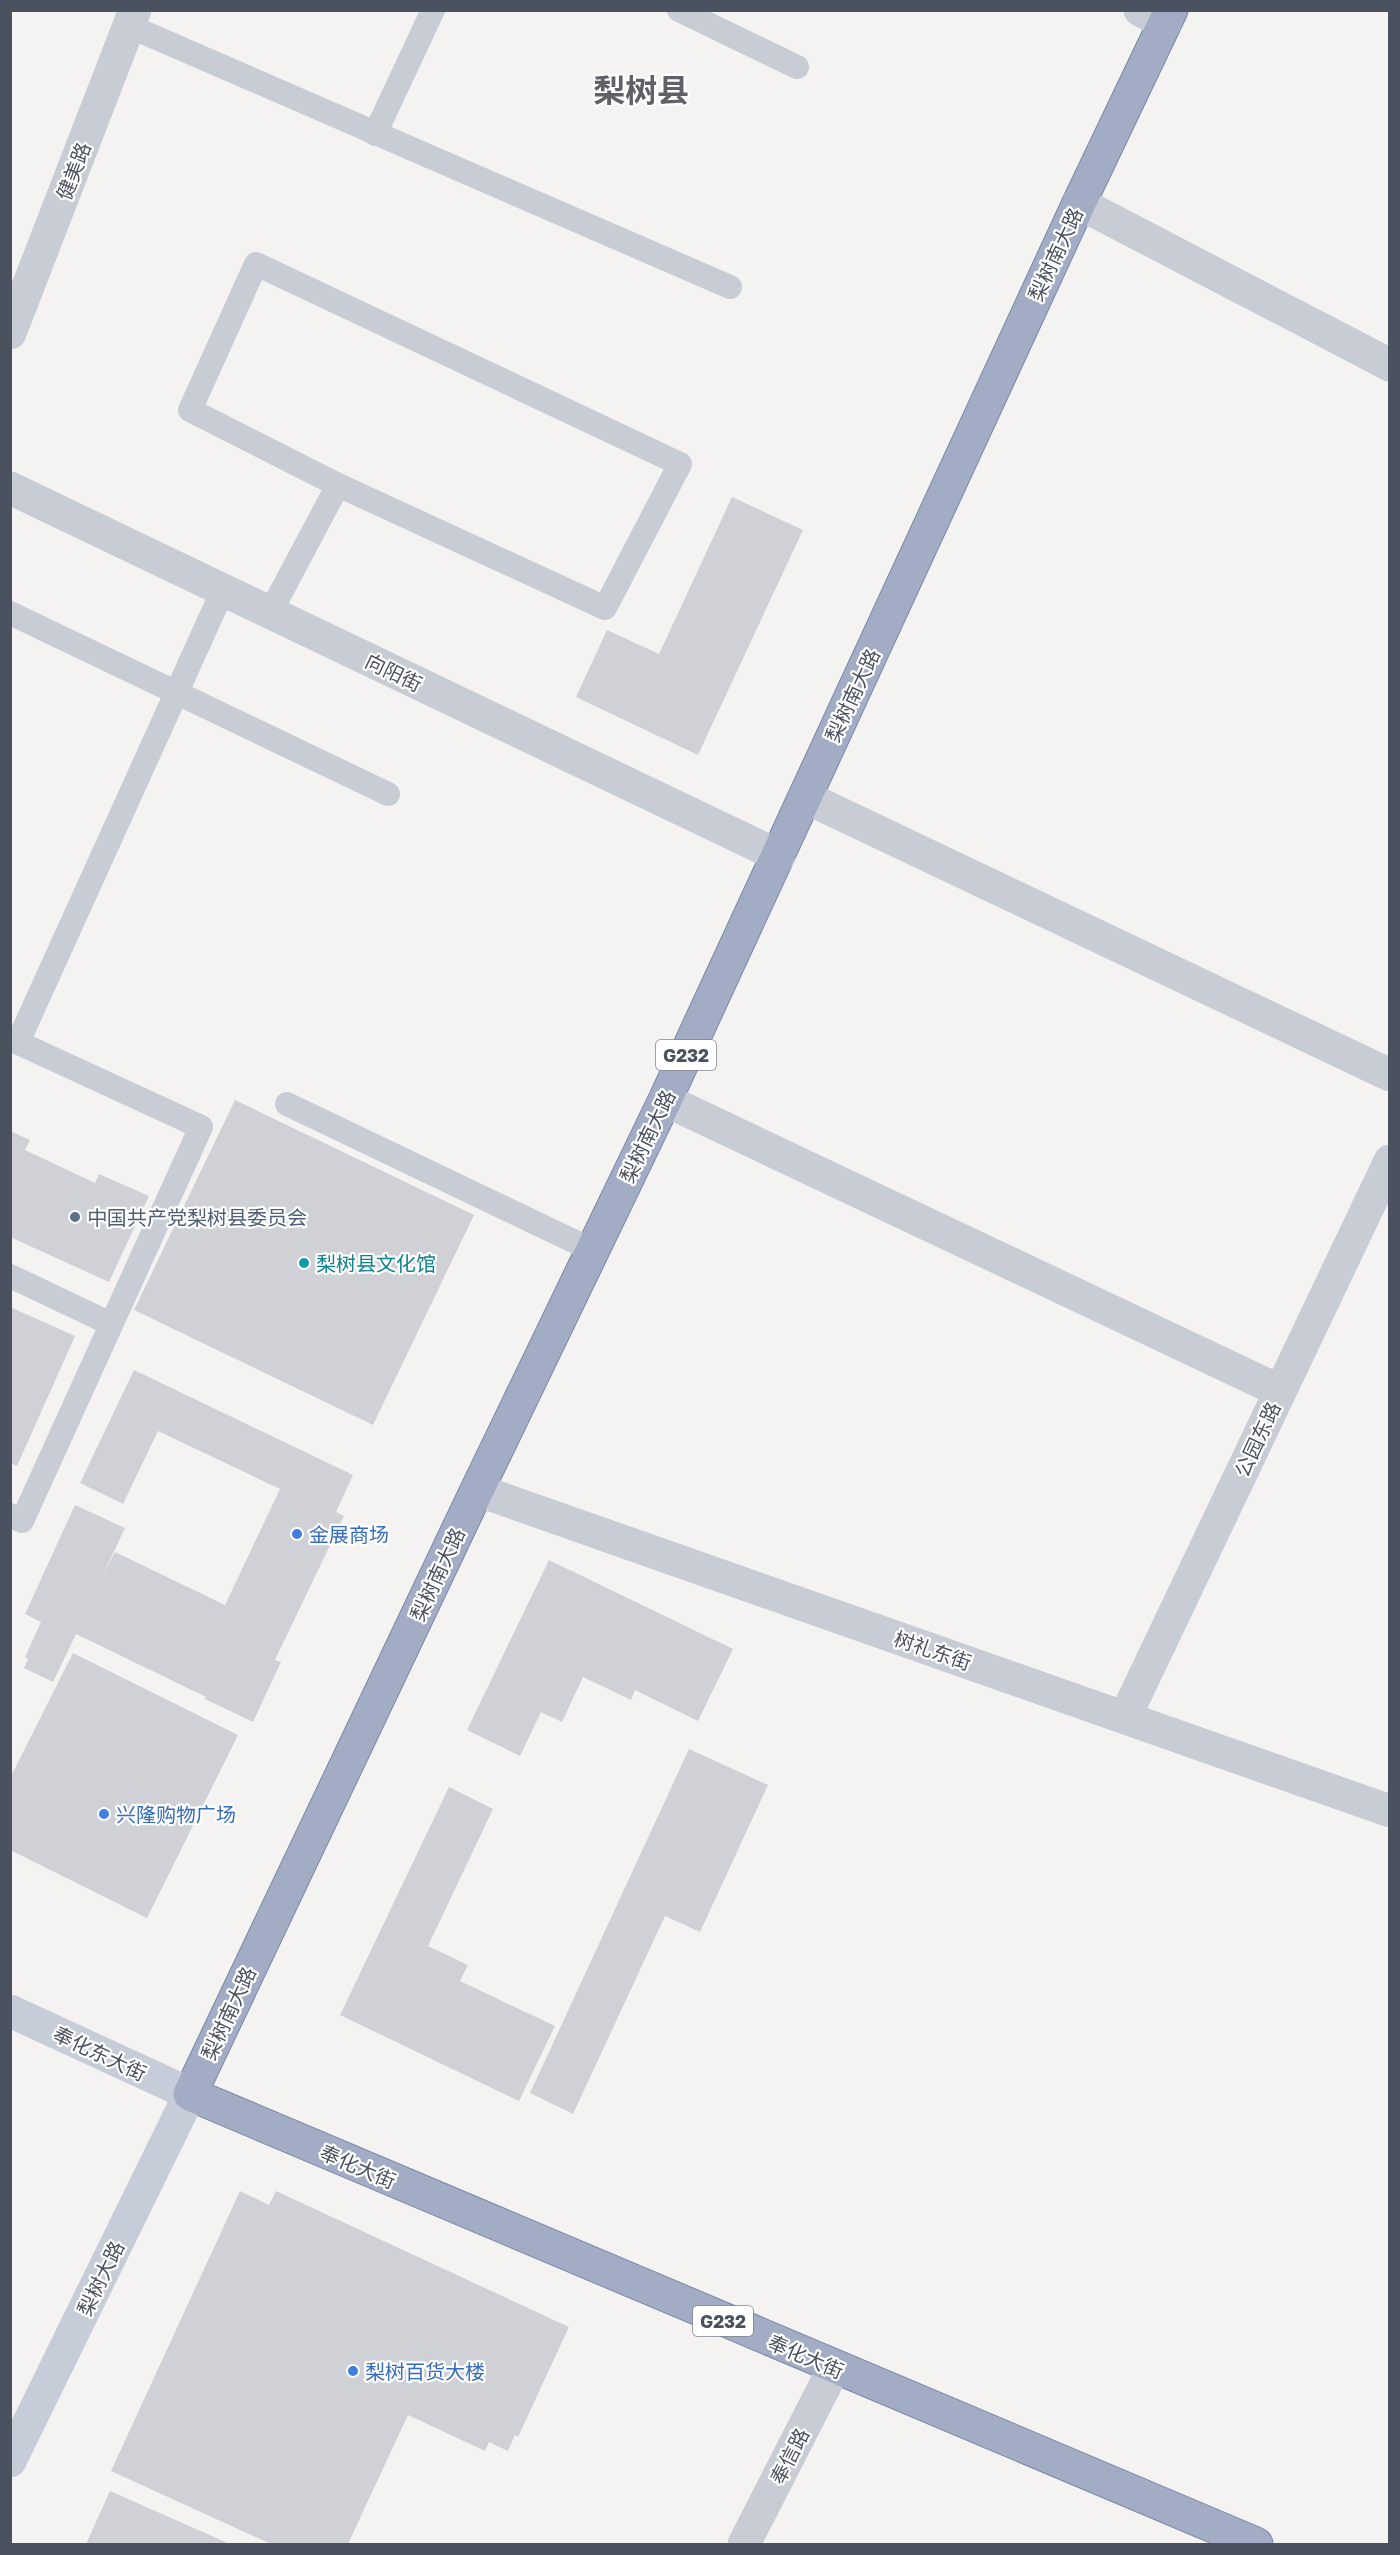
<svg xmlns="http://www.w3.org/2000/svg" width="1400" height="2555" viewBox="0 0 1400 2555" font-family="'Golos Text','Noto Sans SC',sans-serif">
  <style>
    .building { fill: #d0d1d6 }
    .lines { fill: none; stroke-linecap: round; stroke-linejoin: round }
    .trunk-casing { stroke: #7988a8; stroke-width: 35 }
    .service { stroke: #c7ccd5; stroke-width: 24 }
    .minor { stroke: #c7ccd5; stroke-width: 33 }
    .tertiary { stroke: #c7ccd5; stroke-width: 33 }
    .secondary { stroke: #c7ccd9; stroke-width: 33 }
    .trunk { stroke: #a2adc5; stroke-width: 33 }
    .service-dot { fill: #5c6f8a; stroke: #fff; stroke-width: 2 }
    .culture-dot { fill: #0f9aa8; stroke: #fff; stroke-width: 2 }
    .shop-dot { fill: #3f7fe0; stroke: #fff; stroke-width: 2 }
    .labels { text-anchor: middle; dominant-baseline: central; stroke-width: 4.5; stroke-linejoin: round; paint-order: stroke }
    .shield { fill: #fff; stroke: #81868f; stroke-width: 1.5 }
    .shield-label { font-size: 18px; font-weight: bold; fill: #4b525f }
    .street-label { font-size: 20px; fill: #4b525f; stroke: #fff }
    .service-label { font-size: 20px; fill: #4e5e75; stroke: #fff; text-anchor: start }
    .culture-label { font-size: 20px; fill: #0d838f; stroke: #fff; text-anchor: start }
    .shop-label { font-size: 20px; fill: #366cbe; stroke: #fff; text-anchor: start }
    .town-label { font-size: 32px; font-weight: bold; fill: #5f6167; stroke: #fff }
  </style>
  <rect width="100%" height="100%" fill="#f4f3f2"/>
  <g class="building">
    <path d="M732 497 803 530 698 755 576 697 607 630 659 654Z"/>
    <path d="M235 1100 474 1215 373 1425 134 1310Z"/>
    <path d="M10 1131 30 1140 25 1150 95 1183 99 1174 149 1196 109 1282 10 1237Z"/>
    <path d="M10 1307 75 1336 17 1466 10 1463Z"/>
    <path d="M134 1370 353 1475 336 1512 344 1516 275 1660 281 1662 253 1722 205 1699 206 1697 76 1634 53 1682 24 1668 28 1659 25 1657 41 1622 25 1614 75 1505 125 1528 101 1579 115 1552 225 1605 280 1489 158 1431 123 1504 80 1483Z"/>
    <path d="M549 1560 733 1649 698 1721 635 1690 631 1700 583 1677 562 1722 541 1712 520 1756 467 1730Z"/>
    <path d="M73 1653 238 1735 147 1918 10 1850V1778Z"/>
    <path d="M689 1749 768 1785 700 1932 665 1916 573 2114 530 2093Z"/>
    <path d="M449 1787 493 1809 428 1946 468 1965 460 1981 555 2026 519 2101 340 2015Z"/>
    <path d="M240 2191 269 2205 276 2191 569 2327 518 2437 515 2435 508 2451 489 2442 485 2451 408 2415 348 2544H271L111 2471Z"/>
    <path d="M110 2491 230 2544H86Z"/>
  </g>
  <g class="lines">
    <defs>
      <path id="trunk" d="M1171 10 1079 203 665 1100 477 1490 190 2094 1256 2544"/>
    </defs>
    <use href="#trunk" class="trunk-casing"/>
    <g class="service">
      <path d="M679 10 797 67"/>
      <path d="M129 26 730 287"/>
      <path d="M375 134 433 10"/>
      <path d="M10 613 388 794"/>
      <path d="M270 613 338 485 605 608 680 464 256 264 190 410 338 485"/>
      <path d="M10 1039 201 1127 22 1521 10 1515"/>
      <path d="M18 1042 223 590"/>
      <path d="M287 1104 592 1250"/>
      <path d="M10 1276 111 1324"/>
    </g>
    <g class="minor">
      <path d="M1140 10 1165 23"/>
      <path d="M1079 203 1390 365"/>
      <path d="M10 488 779 856"/>
      <path d="M805 797 1390 1075"/>
      <path d="M665 1100 1280 1391"/>
      <path d="M477 1490 1390 1811"/>
      <path d="M1125 1717 1390 1161"/>
      <path d="M744 2544 834 2368"/>
    </g>
    <path class="tertiary" d="M10 333 135 10"/>
    <path class="secondary" d="M10 2011 190 2094 10 2461"/>
    <use href="#trunk" class="trunk"/>
  </g>
  <circle class="service-dot" cx="75" cy="1217" r="6"/>
  <circle class="culture-dot" cx="304" cy="1263" r="6"/>
  <g class="shop-dot">
    <circle cx="297" cy="1534" r="6"/>
    <circle cx="104" cy="1814" r="6"/>
    <circle cx="353" cy="2371" r="6"/>
  </g>
  <g class="labels">
    <g class="shield">
      <rect x="656" y="1040" width="60" height="30" rx="4.5"/>
      <rect x="693" y="2306" width="60" height="30" rx="4.5"/>
    </g>
    <g class="shield-label">
      <text x="686" y="1055">G232</text>
      <text x="723" y="2321">G232</text>
    </g>
    <g class="street-label">
      <text transform="translate(73 171) rotate(-69)">健美路</text>
      <text transform="translate(1055 254) rotate(-65)">梨树南大路</text>
      <text transform="translate(394 672) rotate(26)">向阳街</text>
      <text transform="translate(852 695) rotate(-65)">梨树南大路</text>
      <text transform="translate(647 1136) rotate(-64)">梨树南大路</text>
      <text transform="translate(1257 1439) rotate(-65)">公园东路</text>
      <text transform="translate(437 1574) rotate(-65)">梨树南大路</text>
      <text transform="translate(933 1650) rotate(19)">树礼东街</text>
      <text transform="translate(228 2013) rotate(-65)">梨树南大路</text>
      <text transform="translate(100 2053) rotate(25)">奉化东大街</text>
      <text transform="translate(358 2166) rotate(23)">奉化大街</text>
      <text transform="translate(100 2278) rotate(-64)">梨树大路</text>
      <text transform="translate(806 2356) rotate(23)">奉化大街</text>
      <text transform="translate(789 2456) rotate(-63)">奉信路</text>
    </g>
    <g class="service-label">
      <text x="87" y="1217">中国共产党梨树县委员会</text>
    </g>
    <g class="culture-label">
      <text x="316" y="1263">梨树县文化馆</text>
    </g>
    <g class="shop-label">
      <text x="309" y="1534">金展商场</text>
      <text x="116" y="1814">兴隆购物广场</text>
      <text x="365" y="2371">梨树百货大楼</text>
    </g>
    <g class="town-label">
      <text x="641" y="90">梨树县</text>
    </g>
  </g>
  <rect width="1400" height="2555" fill="none" stroke="#4b525f" stroke-width="24"/>
</svg>
